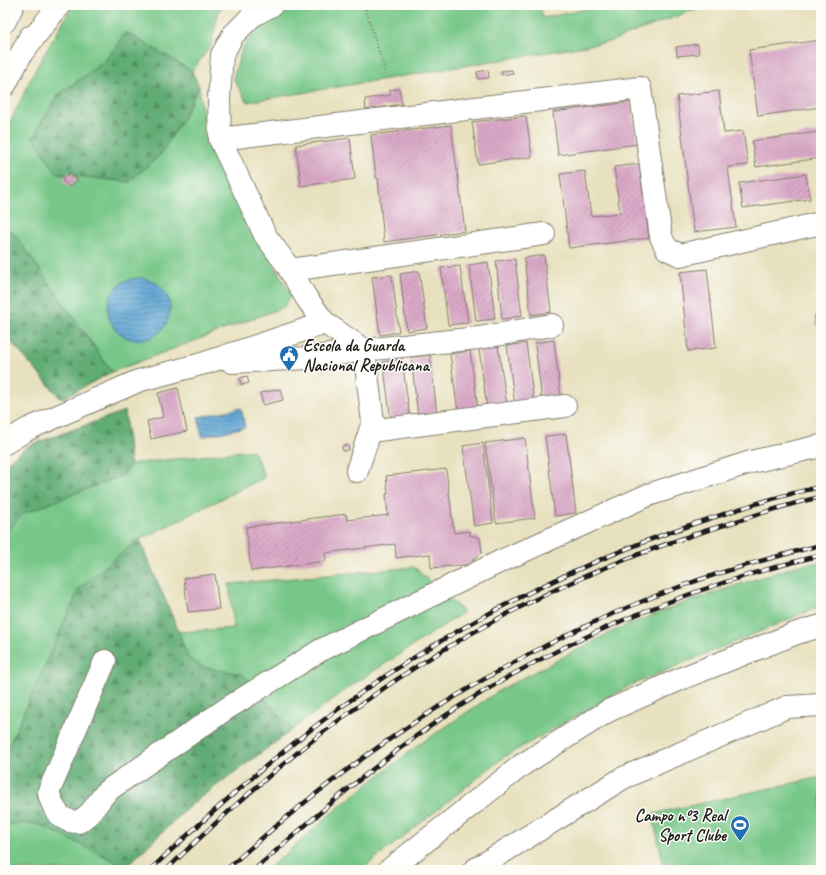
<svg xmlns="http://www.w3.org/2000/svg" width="826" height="875" viewBox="0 0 826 875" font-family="Caveat,sans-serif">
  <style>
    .grass { fill: #77c788; stroke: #4a7252 }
    .forest { fill: url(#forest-firs); stroke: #3e6448 }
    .water { fill: url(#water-rules); stroke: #3c6078 }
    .building { fill: url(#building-hatch) }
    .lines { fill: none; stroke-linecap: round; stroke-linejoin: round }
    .minor-casing { stroke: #827e6e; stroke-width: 24 }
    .major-casing { stroke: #827e6e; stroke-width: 24 }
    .highway-casing { stroke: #827e6e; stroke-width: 24 }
    .path { stroke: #827e6e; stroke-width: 2.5; stroke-dasharray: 1 3; stroke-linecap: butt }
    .minor { stroke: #fff; stroke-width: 22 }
    .major { stroke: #fff; stroke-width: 22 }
    .highway { stroke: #fff; stroke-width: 22 }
    .rail-casing { stroke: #1c1c1c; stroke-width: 4.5 }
    .rail { stroke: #fdfcf7; stroke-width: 3; stroke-dasharray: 9; stroke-linecap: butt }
    .labels { text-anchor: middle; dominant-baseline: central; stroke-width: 3; stroke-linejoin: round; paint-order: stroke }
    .poi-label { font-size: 17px; font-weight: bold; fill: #1c1c1c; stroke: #fdfcf7; text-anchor: start }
  </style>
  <defs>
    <pattern id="forest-firs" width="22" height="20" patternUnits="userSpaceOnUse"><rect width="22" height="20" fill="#61ac74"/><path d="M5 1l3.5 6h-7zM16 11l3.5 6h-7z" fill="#4f8b5e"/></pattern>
    <pattern id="water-rules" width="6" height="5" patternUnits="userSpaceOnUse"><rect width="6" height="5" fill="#5da4d3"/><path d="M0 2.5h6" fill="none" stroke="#4c85aa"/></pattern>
    <pattern id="building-hatch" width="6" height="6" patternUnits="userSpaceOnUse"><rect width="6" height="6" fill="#d9a7c6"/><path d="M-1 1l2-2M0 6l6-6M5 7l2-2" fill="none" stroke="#ba8faa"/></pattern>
  </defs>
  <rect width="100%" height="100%" fill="#fdfcf7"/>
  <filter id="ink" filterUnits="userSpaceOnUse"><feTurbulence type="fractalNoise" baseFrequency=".025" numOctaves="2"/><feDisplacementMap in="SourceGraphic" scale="8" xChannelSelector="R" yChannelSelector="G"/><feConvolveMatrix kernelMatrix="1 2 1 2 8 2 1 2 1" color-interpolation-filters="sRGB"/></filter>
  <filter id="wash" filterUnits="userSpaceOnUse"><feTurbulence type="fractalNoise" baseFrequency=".012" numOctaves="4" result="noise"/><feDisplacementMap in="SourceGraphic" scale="16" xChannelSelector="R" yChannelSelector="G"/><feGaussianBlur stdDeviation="0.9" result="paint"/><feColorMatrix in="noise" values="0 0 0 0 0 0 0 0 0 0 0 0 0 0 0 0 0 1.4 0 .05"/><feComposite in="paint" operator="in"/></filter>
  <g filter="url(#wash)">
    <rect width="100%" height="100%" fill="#e8e1bf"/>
    <g class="grass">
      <path d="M73 5H224L219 10 211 46 192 71 126 32 105 61 58 95 160 155 182 120 199 86 206 142 291 295 284 307 112 372 13 232 5 229V133L34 72Z"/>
      <path d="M292 5H540L543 18 606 5H706L609 42 247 102 233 78 243 47 265 20Z"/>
      <path d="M125 411 130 464 253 450 265 477 139 540 179 632 234 628 229 584 414 567 464 612 351 686 193 803 122 870H5V464L28 446Z"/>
      <path d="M821 562V606L629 686 504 757 361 870H267L340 806 417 746 500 690 613 631 689 601 796 566Z"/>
      <path d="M821 777V870H665L652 814Z"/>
    </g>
    <g class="forest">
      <path d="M126 32 192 71 199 86 182 120 160 155 129 182 57 174 33 137 58 95 105 61Z"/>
      <path d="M5 229 13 232 112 372 61 399 5 335Z"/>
      <path d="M125 411 130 464 124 475 25 513 5 532V464L28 446Z"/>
      <path d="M139 539 179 632 188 658 203 667 243 674 292 730 190 805 126 867 38 824H5V754L80 587Z"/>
    </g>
    <g class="water">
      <circle cx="139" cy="309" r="31"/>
      <path d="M241 408 245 427 202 437 198 417Z"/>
    </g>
    <g id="blocks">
      <g class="building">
        <path d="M821 40V107L758 116 749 50Z"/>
        <path d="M698 44 699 54 677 56 676 47Z"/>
        <path d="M488 70 489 78 478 79 477 72Z"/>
        <path d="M512 70 513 73 502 75 501 71Z"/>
        <path d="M399 89 402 104 372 109V111L366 112 365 99 390 95V90Z"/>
        <path d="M719 91 724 133 743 131 748 165 728 167 736 227 694 232 677 96Z"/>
        <path d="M631 102 637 144 558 155 553 112Z"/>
        <path d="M526 116 532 157 478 164 472 122Z"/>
        <path d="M451 125 465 231 384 242 378 178H376L371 135Z"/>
        <path d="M818 132 821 158 756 167 752 141Z"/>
        <path d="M350 138 355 179 301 186 296 145Z"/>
        <path d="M639 164 649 238 569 248 560 174 585 171 591 216 620 213 614 167Z"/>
        <path d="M70 172 78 180 69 187 62 180Z"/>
        <path d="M806 174 810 199 743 208 739 183Z"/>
        <path d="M544 255 551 312 531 315 524 258Z"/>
        <path d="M515 259 522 316 502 319 496 261Z"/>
        <path d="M488 262 495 319 476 321 469 265Z"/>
        <path d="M460 266 468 323 448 325 441 268Z"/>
        <path d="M707 269 716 348 688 351 680 272Z"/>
        <path d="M419 271 427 328 407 331 400 274Z"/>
        <path d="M392 275 399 332 380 335 372 277Z"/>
        <path d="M821 315V326H816L815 316Z"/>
        <path d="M554 340 561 399 542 401 535 343Z"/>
        <path d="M526 343 534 402 515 405 507 346Z"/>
        <path d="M498 346 507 405 487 408 479 349Z"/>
        <path d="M470 351 478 409 458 412 450 354Z"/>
        <path d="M430 355 437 414 418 416 411 357Z"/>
        <path d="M402 359 410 418 391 420 383 362Z"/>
        <path d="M247 376 249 383 241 385 240 378Z"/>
        <path d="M178 388 187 431 151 439 147 421 163 417 158 393Z"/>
        <path d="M280 389 283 400 263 405 260 393Z"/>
        <path d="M566 434 576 513 555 516 545 436Z"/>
        <path d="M525 438 535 518 496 523 485 443Z"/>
        <path d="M483 443 493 523 474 526 463 446Z"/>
        <path d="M348 445 349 450 343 451 342 446Z"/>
        <path d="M446 469 454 533 470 531V535L480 538 482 553 473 559 474 564 431 568 430 554 396 558 395 544 325 553 326 561 251 571 246 527 346 514 347 520 388 515 386 494H388L386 476Z"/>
        <path d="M215 574 219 609 188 612 184 578Z"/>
      </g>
    </g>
  </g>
  <g filter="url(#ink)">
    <use href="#blocks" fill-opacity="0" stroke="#827e6e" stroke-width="1"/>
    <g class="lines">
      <defs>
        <g id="minor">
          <path d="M272 5 252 16 233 35 222 55 219 98 220 139 265 235 287 265 307 299 325 323 364 350 479 338 552 325"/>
          <path d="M220 139 640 88 661 237 667 249 680 255 821 223"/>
          <path d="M290 270 544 234"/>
          <path d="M232 362 309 358 364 350 373 422 357 471"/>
          <path d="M370 431 565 406"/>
          <path d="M5 443 28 429 138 381 205 363 325 323"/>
          <path d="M105 661 49 791C49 799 56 813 63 818 68 821 74 822 79 822L90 813 107 791 226 709 321 650 499 562 648 495 751 462 821 446"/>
          <path d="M389 870 522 765 608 711 685 677 797 633 821 626"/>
          <path d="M474 870 623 778 787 707 821 705"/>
        </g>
        <g id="major">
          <path d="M5 21 13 5"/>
          <path d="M5 85 30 37"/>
        </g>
        <path id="highway" d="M21 54 59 5"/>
      </defs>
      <use href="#minor" class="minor-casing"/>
      <use href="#major" class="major-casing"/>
      <use href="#highway" class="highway-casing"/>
      <path class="path" d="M364 5 386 74"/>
      <use href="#minor" class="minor"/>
      <use href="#major" class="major"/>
      <use href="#highway" class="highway"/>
      <defs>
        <g id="rail">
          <path d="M150 870C202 821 256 772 313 728 429 639 558 570 696 523 737 510 779 495 821 487"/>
          <path d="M166 870C225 813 286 758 353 710 464 629 590 566 721 526 754 516 787 504 821 497"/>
          <path d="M226 870C357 750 511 649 679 587 726 570 773 557 821 545"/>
          <path d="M254 870C320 812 386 754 460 706 571 635 694 586 821 555"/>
        </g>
      </defs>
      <use href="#rail" class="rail-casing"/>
      <use href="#rail" class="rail"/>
    </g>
  </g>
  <defs>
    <symbol id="civic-pin" viewBox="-11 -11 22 30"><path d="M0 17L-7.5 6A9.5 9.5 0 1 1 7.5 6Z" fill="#1f6fb2" stroke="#fdfcf7"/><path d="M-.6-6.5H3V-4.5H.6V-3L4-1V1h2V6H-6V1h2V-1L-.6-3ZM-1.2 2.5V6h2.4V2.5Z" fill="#fff"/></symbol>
    <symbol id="stadium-pin" viewBox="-11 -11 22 30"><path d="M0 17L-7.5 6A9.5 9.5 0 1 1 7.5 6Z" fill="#1f6fb2" stroke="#fdfcf7"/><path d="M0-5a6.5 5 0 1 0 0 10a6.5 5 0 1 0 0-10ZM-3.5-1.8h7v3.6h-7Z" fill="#fff"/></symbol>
  </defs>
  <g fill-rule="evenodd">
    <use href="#civic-pin" x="278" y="344" width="22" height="30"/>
    <use href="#stadium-pin" x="729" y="814" width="22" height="30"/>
  </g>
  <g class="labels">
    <g class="poi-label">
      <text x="303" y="345">Escola da Guarda<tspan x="303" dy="20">Nacional Republicana</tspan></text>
      <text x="726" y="815" text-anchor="end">Campo nº3 Real<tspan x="726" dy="20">Sport Clube</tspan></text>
    </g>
  </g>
  <rect width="826" height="875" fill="none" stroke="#fdfcf7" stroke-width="20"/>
</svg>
